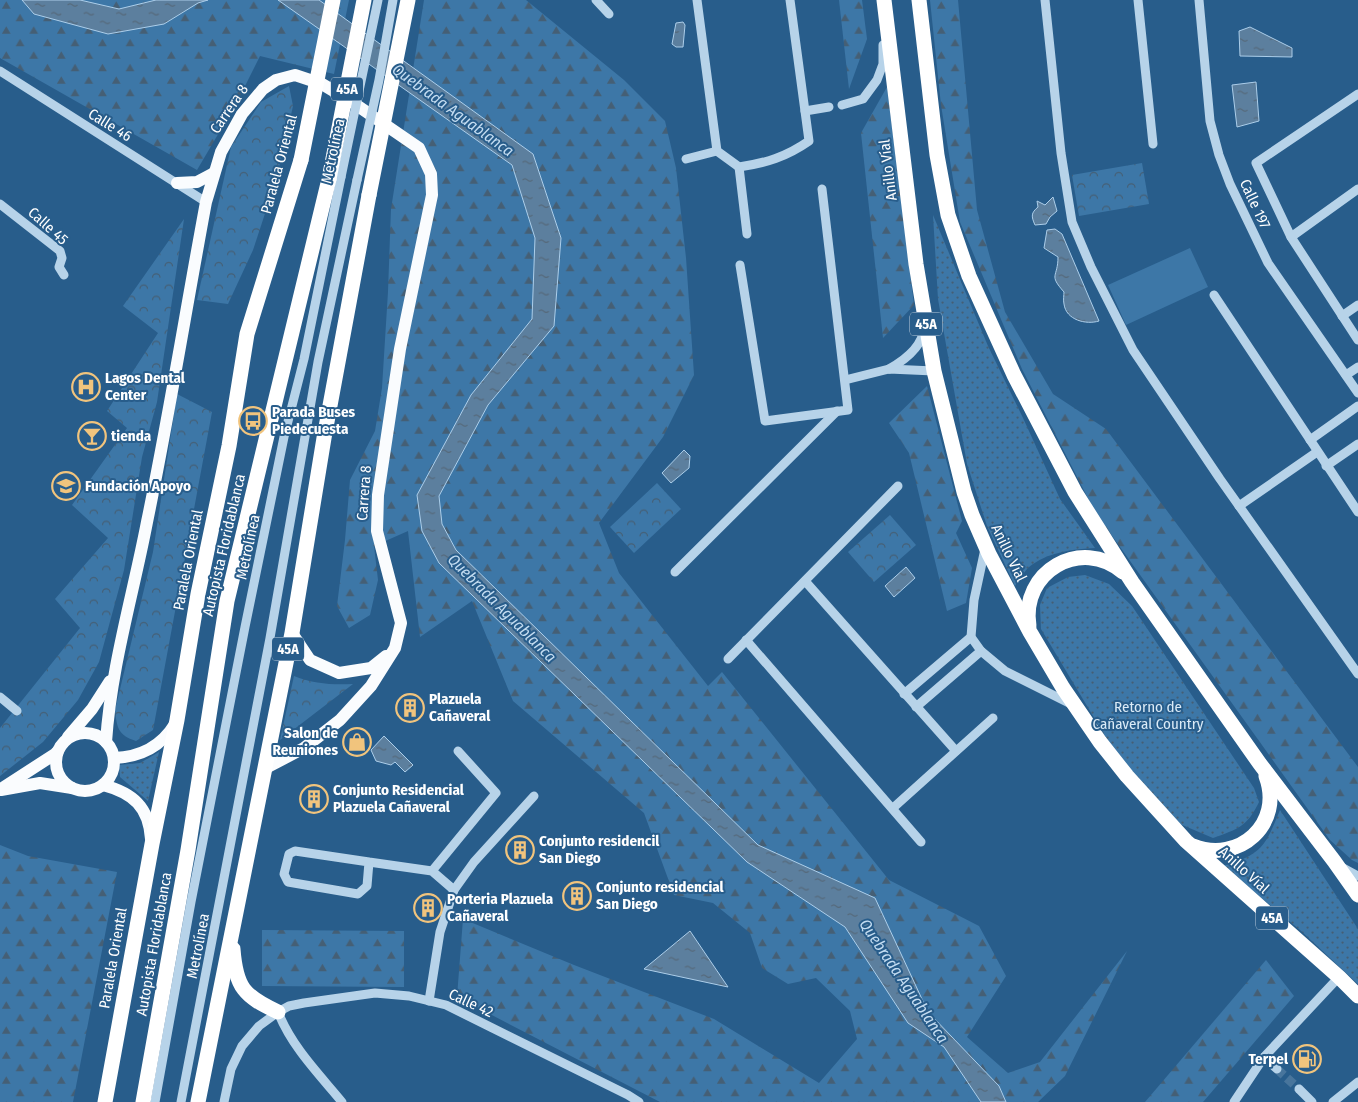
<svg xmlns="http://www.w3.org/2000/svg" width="1358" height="1102" viewBox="0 0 1358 1102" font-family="'Fira Sans Condensed',sans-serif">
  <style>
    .grass { fill: url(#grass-dots) }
    .forest { fill: url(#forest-firs) }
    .park { fill: url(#park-crowns) }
    .pitch { fill: #3d77a7 }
    .water { fill: url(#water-ripples); stroke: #acceea }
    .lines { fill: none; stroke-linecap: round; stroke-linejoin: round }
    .minor-tunnel { stroke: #48759c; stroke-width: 9; stroke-dasharray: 9 4.5; stroke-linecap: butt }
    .minor { stroke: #b7d3e9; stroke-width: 9 }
    .major { stroke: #fafcfe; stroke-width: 12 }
    .highway { stroke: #fff; stroke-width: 15 }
    .minor-bridge { stroke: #b7d3e9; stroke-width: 9 }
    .highway-bridge { stroke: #fff; stroke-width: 15 }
    .labels { text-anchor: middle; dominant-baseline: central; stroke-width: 4; stroke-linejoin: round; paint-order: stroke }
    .shield { fill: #285d8b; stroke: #becedc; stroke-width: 1 }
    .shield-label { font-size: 14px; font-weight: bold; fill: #fff }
    .street-label { font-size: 15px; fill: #fff; stroke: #285d8b }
    .poi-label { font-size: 15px; font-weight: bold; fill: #fff; stroke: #285d8b; text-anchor: start }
    .park-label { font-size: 15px; fill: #dbebf7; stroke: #285d8b }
    .water-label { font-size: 16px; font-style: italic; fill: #c3dcf1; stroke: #285d8b }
  </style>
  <defs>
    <pattern id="grass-dots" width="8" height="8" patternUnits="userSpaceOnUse" patternTransform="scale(1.25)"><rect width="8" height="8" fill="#3d77a7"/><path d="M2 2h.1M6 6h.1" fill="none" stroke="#455f75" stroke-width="1.8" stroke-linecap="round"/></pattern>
    <pattern id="forest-firs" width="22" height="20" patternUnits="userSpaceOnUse" patternTransform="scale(1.25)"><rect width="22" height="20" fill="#3d77a7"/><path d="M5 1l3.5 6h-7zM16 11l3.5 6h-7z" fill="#455f75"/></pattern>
    <pattern id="park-crowns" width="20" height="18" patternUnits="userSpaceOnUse" patternTransform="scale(1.25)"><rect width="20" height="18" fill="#3d77a7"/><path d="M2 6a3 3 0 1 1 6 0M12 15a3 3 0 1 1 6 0" fill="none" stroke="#455f75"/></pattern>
    <pattern id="water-ripples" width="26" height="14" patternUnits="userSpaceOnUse" patternTransform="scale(1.25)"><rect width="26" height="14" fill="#5c7f9e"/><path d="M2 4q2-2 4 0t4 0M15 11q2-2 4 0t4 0" fill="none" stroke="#556879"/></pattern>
  </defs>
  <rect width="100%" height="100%" fill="#285d8b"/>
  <g class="grass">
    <path d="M933 215 988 346 1023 418 1060 499 1095 548C1074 549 1050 552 1033 564 1026 568 1020 579 1015 586L987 526 967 464 938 299Z"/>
    <path d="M1085 575 1109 584 1132 606 1254 788 1259 802C1247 827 1238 829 1213 838L1180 824 1158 803 1111 746 1041 629 1040 605 1047 588 1068 577Z"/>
    <path d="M159 752 148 801 120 777 119 765 140 763Z"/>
    <path d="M1280 810 1358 929V984L1300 930 1223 866C1262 854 1265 847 1280 810Z"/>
  </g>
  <g class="forest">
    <path d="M0 0H349L334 74 260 56 237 102 197 170 0 58Z"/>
    <path d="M424 0H526L624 80 665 121 676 168 686 258 694 375 663 437 599 523 619 573 708 686 722 672 889 880 979 926 1006 976 967 1037 1008 1073 1040 1062 1127 951 1065 1076 1038 1102H660L457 997 463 919 574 965 714 1019 819 1083 857 1039 850 1011 816 978 788 984 762 968 750 933 713 903 674 895 644 813 513 701 472 601 420 637 408 531 374 546 378 580 370 615 349 628 337 606 345 540 350 480 375 431 382 388 388 292 391 209Z"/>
    <path d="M839 0H862L867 39 849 89Z"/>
    <path d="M930 0H958L977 210 1005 312 1053 394 1106 429 1358 767V863L1352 860 1330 840 1095 512 1022 369 960 222 941 105Z"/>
    <path d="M887 87 914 305 883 338 861 133Z"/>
    <path d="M927 386 962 521 956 533 972 568 966 603 947 611 909 453 889 423Z"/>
    <path d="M0 845 28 856 117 872 73 1102H0Z"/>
    <path d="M262 930 404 931V987L262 986Z"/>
    <path d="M1266 960 1294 996 1203 1102H1145Z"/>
  </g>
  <g class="park">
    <path d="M289 86 293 106 277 177 253 250 228 304 197 300 231 147 261 102Z"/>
    <path d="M1142 163 1149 204 1079 216 1072 175Z"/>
    <path d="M184 219 157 402 142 457 124 570 99 662 78 700 43 742 0 776V728L80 628 55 599 108 538 72 505 127 428 107 411 158 333 123 306Z"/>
    <path d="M177 394 212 412 153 730 136 741C118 735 117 728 115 710L153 552Z"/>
    <path d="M657 483 681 509 634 553 610 527Z"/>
    <path d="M890 515 916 545 874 582 848 552Z"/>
    <path d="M294 676C314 684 332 685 353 684L280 740Z"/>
  </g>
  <path class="pitch" d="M1190 248 1208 287 1126 325 1108 285Z"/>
  <g class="water">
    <path d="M22 0H80L119 9 156 0H208L198 3 164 24 108 34 34 14Z"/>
    <path d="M278 0H319L533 154 561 238 554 326 488 405 439 496 442 524 456 550 758 845 875 898 928 1012 999 1086 1006 1102H981L944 1047 908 1023 845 927 747 862 439 563 422 531 417 495 471 395 532 319 535 238 512 165Z"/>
    <path d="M683 22 685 25 683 47H676L672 44 676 23Z"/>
    <path d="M1250 27 1292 48V57L1240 56 1239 31Z"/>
    <path d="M1256 82 1259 121 1237 127 1232 85Z"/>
    <path d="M1053 197 1057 211 1050 217 1046 224 1035 225C1031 216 1031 213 1038 207L1037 201 1045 205Z"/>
    <path d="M1055 229 1062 234 1099 321C1086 325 1066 320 1064 304 1063 300 1064 295 1064 292 1048 274 1058 278 1058 257L1044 248 1047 230Z"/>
    <path d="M684 450 690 456 689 468 671 483 662 473Z"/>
    <path d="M906 567 915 578 894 597 885 586Z"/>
    <path d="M384 736 413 765 405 772 395 762 391 765 376 761 371 750Z"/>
    <path d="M690 931 728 987 644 969Z"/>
  </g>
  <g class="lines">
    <path class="minor-tunnel" d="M1277 1069 1299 1089"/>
    <g class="minor">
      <path d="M596 0 609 14"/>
      <path d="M697 0 717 151 739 167C766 163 786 157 809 141L790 0"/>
      <path d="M1045 0 1061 153 1072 222 1091 267 1133 350 1220 479 1358 674"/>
      <path d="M1138 0 1153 144"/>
      <path d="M1199 0 1210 121 1219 155 1230 184 1268 263 1358 393"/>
      <path d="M0 71 206 202"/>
      <path d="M1358 94 1256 163 1291 237 1358 340"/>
      <path d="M842 105 863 99 877 80 883 64V45"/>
      <path d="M805 111 829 107"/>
      <path d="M686 159 717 151"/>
      <path d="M739 167 747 234"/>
      <path d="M0 204 60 251 62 258 59 267 64 275"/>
      <path d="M1291 237 1358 189"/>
      <path d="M740 265 765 421 848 410 822 189"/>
      <path d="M1214 295 1358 512"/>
      <path d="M1342 316 1358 305"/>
      <path d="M889 369C905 360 923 347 924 327"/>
      <path d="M1346 375 1358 367"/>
      <path d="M845 380 889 369 934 371"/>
      <path d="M1310 440 1358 406"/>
      <path d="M1326 466 1358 444"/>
      <path d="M1239 506 1317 452"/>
      <path d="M985 549 974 600 971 637 981 651 1005 671 1071 704"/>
      <path d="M675 572 837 411"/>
      <path d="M805 581 956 751"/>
      <path d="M746 640 921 842"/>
      <path d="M728 659 898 486"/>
      <path d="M904 694 971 637"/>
      <path d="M0 697 17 711"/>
      <path d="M916 707 981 651"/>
      <path d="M893 808 993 718"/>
      <path d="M369 862 295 851 289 854 284 874 288 882 358 894 367 886 369 862 432 871 454 890"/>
      <path d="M1343 868 1358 876"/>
      <path d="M432 871 496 793 458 751"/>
      <path d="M429 1001 440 932 454 890 474 862 534 796"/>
      <path d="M278 1012C292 1047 318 1073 342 1102"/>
      <path d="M1264 1057 1277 1069"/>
      <path d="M1299 1089 1312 1102"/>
      <path d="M155 1102 191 902 245 627 284 437 304 359 341 177"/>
      <path d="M181 1102 270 638 318 362 357 180"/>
      <path d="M224 1102 231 1069 242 1046 259 1026 278 1012 289 1006 304 1003 375 993 409 996 446 1005 628 1095 639 1102"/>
      <path d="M1234 1102 1264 1057 1339 977"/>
      <path d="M1333 1102 1358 1082"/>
    </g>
    <g class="major">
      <path d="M177 183 197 182 214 173"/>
      <path d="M292 633 310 660 339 673 371 668 386 656"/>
      <circle cx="85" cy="762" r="29"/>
      <path d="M68 737 92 709 110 681"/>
      <path d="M106 742C111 667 133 595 147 522 169 416 186 309 206 202L221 152 242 114 263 89 276 80 295 75 322 84 352 102 419 148 431 174 432 195 400 349 378 495 377 531 401 623 395 648 371 686 340 720 304 748 264 769"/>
      <path d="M114 758C140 757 161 747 175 724"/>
      <path d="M103 785C133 793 149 807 151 839"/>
      <path d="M4 787 55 754 58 751"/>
      <path d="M1 790 40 783 72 788"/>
    </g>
    <g class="highway">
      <path d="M884 0 916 264 934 371 964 492 972 515 989 554 1030 632 1063 688 1100 742 1127 776 1186 841 1339 977 1358 996"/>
      <path d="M919 0 937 155 948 215 969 276 1014 375 1075 492 1132 582 1260 764 1334 861 1358 895"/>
      <path d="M1029 626C1020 572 1081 536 1123 572"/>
      <path d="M1193 846C1239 864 1284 824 1266 776"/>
      <path d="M233 949C236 988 244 996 278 1012"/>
      <path d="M105 1102 152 844 177 720 198 594 229 446 247 334 301 160"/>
      <path d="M143 1102 188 850 227 601 329 179"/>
      <path d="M198 1102 292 633 324 438 369 195"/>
    </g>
    <g class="minor-bridge">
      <path d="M341 177 378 0"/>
      <path d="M357 180 379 80 393 0"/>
    </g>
    <g class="highway-bridge">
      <path d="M301 160 333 0"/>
      <path d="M329 179 364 0"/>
      <path d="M369 195 408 0"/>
    </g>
  </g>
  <defs>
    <symbol id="hospital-ring" viewBox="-11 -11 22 22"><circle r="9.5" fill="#285d8b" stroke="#f1c47d" stroke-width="1.5"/><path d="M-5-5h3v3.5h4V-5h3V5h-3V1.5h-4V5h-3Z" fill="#f1c47d"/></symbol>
    <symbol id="bus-ring" viewBox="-11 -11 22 22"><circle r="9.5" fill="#285d8b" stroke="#f1c47d" stroke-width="1.5"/><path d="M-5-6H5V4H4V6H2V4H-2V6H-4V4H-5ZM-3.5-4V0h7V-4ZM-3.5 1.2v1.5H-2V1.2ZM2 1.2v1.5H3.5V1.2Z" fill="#f1c47d"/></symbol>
    <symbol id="bar-ring" viewBox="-11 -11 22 22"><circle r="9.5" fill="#285d8b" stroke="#f1c47d" stroke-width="1.5"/><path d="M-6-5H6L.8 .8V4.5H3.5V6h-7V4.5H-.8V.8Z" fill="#f1c47d"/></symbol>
    <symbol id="school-ring" viewBox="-11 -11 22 22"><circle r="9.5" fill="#285d8b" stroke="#f1c47d" stroke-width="1.5"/><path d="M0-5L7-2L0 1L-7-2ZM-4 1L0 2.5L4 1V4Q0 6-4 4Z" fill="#f1c47d"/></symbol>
    <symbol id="building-ring" viewBox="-11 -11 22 22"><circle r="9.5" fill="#285d8b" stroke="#f1c47d" stroke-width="1.5"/><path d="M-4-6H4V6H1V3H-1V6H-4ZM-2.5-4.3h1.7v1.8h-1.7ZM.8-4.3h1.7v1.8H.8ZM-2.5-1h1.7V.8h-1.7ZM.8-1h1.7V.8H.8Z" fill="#f1c47d"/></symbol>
    <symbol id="shop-ring" viewBox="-11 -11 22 22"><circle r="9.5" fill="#285d8b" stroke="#f1c47d" stroke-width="1.5"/><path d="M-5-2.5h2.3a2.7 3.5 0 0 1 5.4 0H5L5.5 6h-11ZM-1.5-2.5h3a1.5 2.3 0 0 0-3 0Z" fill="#f1c47d"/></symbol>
    <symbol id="fuel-ring" viewBox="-11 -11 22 22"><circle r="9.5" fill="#285d8b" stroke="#f1c47d" stroke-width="1.5"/><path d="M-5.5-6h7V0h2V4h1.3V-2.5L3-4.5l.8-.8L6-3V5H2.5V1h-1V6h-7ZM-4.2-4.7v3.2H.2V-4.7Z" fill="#f1c47d"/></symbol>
  </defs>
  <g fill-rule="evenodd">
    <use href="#hospital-ring" x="70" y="371" width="32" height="32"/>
    <use href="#bus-ring" x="237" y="405" width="32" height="32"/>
    <use href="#bar-ring" x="76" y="420" width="32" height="32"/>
    <use href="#school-ring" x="50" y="470" width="32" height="32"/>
    <use href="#building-ring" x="394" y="692" width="32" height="32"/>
    <use href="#shop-ring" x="341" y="726" width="32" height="32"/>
    <use href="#building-ring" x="298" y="783" width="32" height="32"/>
    <use href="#building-ring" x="504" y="834" width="32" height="32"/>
    <use href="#building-ring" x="561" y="880" width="32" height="32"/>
    <use href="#building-ring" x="412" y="892" width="32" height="32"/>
    <use href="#fuel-ring" x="1291" y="1043" width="32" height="32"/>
  </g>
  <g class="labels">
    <g class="shield">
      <rect x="331" y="77.5" width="32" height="23" rx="4"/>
      <rect x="910" y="312.5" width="32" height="23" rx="4"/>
      <rect x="272" y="637.5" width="32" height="23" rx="4"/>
      <rect x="1256" y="906.5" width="32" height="23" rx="4"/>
    </g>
    <g class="shield-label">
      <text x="347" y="89">45A</text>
      <text x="926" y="324">45A</text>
      <text x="288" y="649">45A</text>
      <text x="1272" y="918">45A</text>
    </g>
    <g class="street-label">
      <text transform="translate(229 109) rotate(-56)">Carrera 8</text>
      <text transform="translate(110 125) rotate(32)">Calle 46</text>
      <text transform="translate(333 151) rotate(-78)">Metrolínea</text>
      <text transform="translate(279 164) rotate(-75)">Paralela Oriental</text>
      <text transform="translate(888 170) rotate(-97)">Anillo Víal</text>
      <text transform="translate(1255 204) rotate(65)">Calle 197</text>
      <text transform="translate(48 226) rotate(42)">Calle 45</text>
      <text transform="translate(364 493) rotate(-86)">Carrera 8</text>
      <text transform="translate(224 545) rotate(-77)">Autopista Floridablanca</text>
      <text transform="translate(248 547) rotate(-78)">Metrolínea</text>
      <text transform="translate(1009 553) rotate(64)">Anillo Víal</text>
      <text transform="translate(188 560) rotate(-79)">Paralela Oriental</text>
      <text transform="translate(1244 870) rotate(42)">Anillo Víal</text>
      <text transform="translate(154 944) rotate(-80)">Autopista Floridablanca</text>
      <text transform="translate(198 946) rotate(-79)">Metrolínea</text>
      <text transform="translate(113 958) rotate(-80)">Paralela Oriental</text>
      <text transform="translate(471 1003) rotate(25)">Calle 42</text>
    </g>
    <g class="poi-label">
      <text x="105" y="378">Lagos Dental<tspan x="105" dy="17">Center</tspan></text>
      <text x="272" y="412">Parada Buses<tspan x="272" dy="17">Piedecuesta</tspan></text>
      <text x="111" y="436">tienda</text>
      <text x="85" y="486">Fundación Apoyo</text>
      <text x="429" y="699">Plazuela<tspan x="429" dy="17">Cañaveral</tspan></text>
      <text x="338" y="733" text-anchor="end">Salon de<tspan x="338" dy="17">Reuniones</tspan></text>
      <text x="333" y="790">Conjunto Residencial<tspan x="333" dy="17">Plazuela Cañaveral</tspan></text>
      <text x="539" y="841">Conjunto residencil<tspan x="539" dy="17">San Diego</tspan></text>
      <text x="596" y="887">Conjunto residencial<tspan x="596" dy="17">San Diego</tspan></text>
      <text x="447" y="899">Porteria Plazuela<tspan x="447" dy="17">Cañaveral</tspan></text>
      <text x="1288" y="1059" text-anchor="end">Terpel</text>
    </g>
    <g class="park-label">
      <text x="1148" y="707">Retorno de<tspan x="1148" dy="17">Cañaveral Country</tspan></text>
    </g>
    <g class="water-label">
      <text transform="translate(453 110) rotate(36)">Quebrada Aguablanca</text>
      <text transform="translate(502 608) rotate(45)">Quebrada Aguablanca</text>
      <text transform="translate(904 981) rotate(56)">Quebrada Aguablanca</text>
    </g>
  </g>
</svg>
